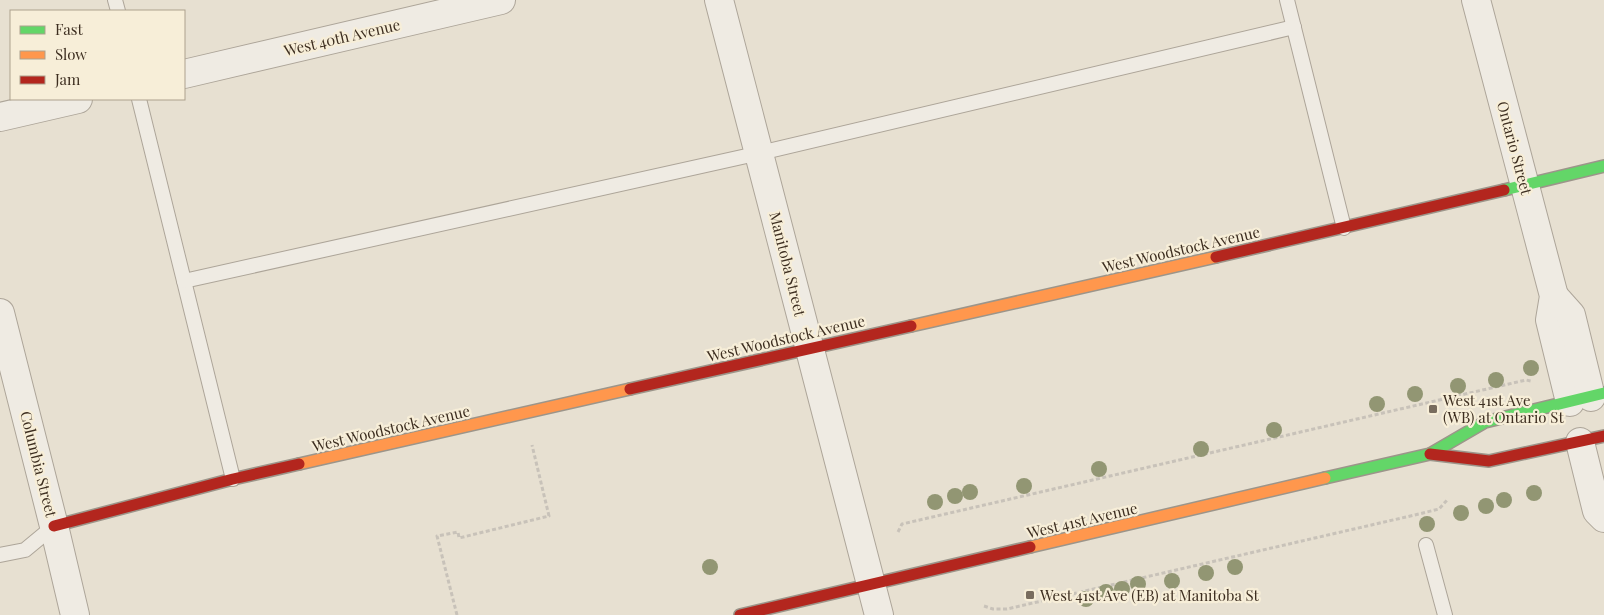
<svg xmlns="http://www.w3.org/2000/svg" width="1604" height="615" viewBox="0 0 1604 615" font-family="'Playfair Display',serif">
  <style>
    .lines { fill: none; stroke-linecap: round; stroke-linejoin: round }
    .lane-casing { stroke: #ada599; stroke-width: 16 }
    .street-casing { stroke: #ada599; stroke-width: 30 }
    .fast-casing { stroke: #9c958a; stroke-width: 14 }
    .slow-casing { stroke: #9c958a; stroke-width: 14 }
    .jam-casing { stroke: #9c958a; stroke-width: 14 }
    .path { stroke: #c8c2b9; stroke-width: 3; stroke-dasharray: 4 2.5; stroke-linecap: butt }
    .lane { stroke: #efebe3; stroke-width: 14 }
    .street { stroke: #efebe3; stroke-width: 28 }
    .fast { stroke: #63d668; stroke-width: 11 }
    .slow { stroke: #ff974d; stroke-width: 11 }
    .jam { stroke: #b3261e; stroke-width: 11 }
    .tree { fill: #929673 }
    .poi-dot { fill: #786c5e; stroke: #f7eed8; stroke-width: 2 }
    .labels { text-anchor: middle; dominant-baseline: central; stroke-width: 4.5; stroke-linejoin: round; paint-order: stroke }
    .street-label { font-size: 15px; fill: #3d2e20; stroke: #f7eed8 }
    .poi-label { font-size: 15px; fill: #3d2e20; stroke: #f7eed8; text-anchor: start }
  </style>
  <rect width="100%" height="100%" fill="#e7e0d1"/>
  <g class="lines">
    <defs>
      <g id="lane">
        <path d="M115 0 118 11"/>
        <path d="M1287 0 1344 228"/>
        <path d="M139 99 233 479"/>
        <path d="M184 281 760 153 1294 27"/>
        <path d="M1426 545 1445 615"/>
        <path d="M0 555 25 550 54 526"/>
      </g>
      <g id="street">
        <path d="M719 0C774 205 824 410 879 615"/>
        <path d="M1476 0 1554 296 1550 320 1570 402"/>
        <path d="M184 74 501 0"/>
        <path d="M0 117 78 99"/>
        <path d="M1554 296 1571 315 1591 397"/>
        <path d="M0 313 54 526 75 615"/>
        <path d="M1580 442 1597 511 1604 518"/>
      </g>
      <g id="fast">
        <path d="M1504 190 1604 166"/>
        <path d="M1325 478 1430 454 1485 422 1604 393"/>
      </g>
      <g id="slow">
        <path d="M911 326 1216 257"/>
        <path d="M299 464 630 389"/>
        <path d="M1030 547 1325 478"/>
      </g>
      <g id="jam">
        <path d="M1216 257 1504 190"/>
        <path d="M630 389 911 326"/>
        <path d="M1430 454 1489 461 1604 436"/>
        <path d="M54 526 233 479 299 464"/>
        <path d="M740 615 1030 547"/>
      </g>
    </defs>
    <use href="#lane" class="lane-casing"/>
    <use href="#street" class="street-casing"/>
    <use href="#fast" class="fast-casing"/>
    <use href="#slow" class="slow-casing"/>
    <use href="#jam" class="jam-casing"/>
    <g class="path">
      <path d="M898 532 902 524 1526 380 1531 381"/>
      <path d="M984 606 993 609H1007L1419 514 1439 509 1448 499"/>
      <path d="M457 615 437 536 458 532 459 538 549 516 532 445"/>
    </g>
    <use href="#lane" class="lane"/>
    <use href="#street" class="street"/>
    <use href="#fast" class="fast"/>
    <use href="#slow" class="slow"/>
    <use href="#jam" class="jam"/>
  </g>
  <g class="tree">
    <circle cx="1531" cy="368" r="8"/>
    <circle cx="1496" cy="380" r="8"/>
    <circle cx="1458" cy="386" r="8"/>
    <circle cx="1415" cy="394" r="8"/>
    <circle cx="1377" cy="404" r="8"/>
    <circle cx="1274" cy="430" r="8"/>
    <circle cx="1201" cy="449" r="8"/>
    <circle cx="1099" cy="469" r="8"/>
    <circle cx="1024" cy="486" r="8"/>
    <circle cx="970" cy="492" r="8"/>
    <circle cx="1534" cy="493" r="8"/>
    <circle cx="955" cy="496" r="8"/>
    <circle cx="1504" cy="500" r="8"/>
    <circle cx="935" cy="502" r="8"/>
    <circle cx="1486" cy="506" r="8"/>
    <circle cx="1461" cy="513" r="8"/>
    <circle cx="1427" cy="524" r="8"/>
    <circle cx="710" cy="567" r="8"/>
    <circle cx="1235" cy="567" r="8"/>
    <circle cx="1206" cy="573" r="8"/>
    <circle cx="1172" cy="581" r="8"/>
    <circle cx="1138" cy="584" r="8"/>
    <circle cx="1122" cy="589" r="8"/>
    <circle cx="1106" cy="592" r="8"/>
    <circle cx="1086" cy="599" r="8"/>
  </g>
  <g class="poi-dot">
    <rect x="1428" y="404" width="10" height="10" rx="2.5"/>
    <rect x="1025" y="590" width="10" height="10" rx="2.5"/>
  </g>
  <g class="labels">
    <g class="street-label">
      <text transform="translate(342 37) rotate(-13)">West 40th Avenue</text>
      <text transform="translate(1515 148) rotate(75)">Ontario Street</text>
      <text transform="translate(1181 249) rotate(-13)">West Woodstock Avenue</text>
      <text transform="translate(788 264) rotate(76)">Manitoba Street</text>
      <text transform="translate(786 338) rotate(-13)">West Woodstock Avenue</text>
      <text transform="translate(391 428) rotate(-13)">West Woodstock Avenue</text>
      <text transform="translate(39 464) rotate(76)">Columbia Street</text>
      <text transform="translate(1082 520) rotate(-13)">West 41st Avenue</text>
    </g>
    <g class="poi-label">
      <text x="1443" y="400">West 41st Ave<tspan x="1443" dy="17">(WB) at Ontario St</tspan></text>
      <text x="1040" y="595">West 41st Ave (EB) at Manitoba St</text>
    </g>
  </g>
  <rect x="10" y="10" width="175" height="90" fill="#f7eed8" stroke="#ada18e"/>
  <rect x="20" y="26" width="25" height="8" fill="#63d668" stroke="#ada18e"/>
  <text x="55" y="35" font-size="15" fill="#3d2e20">Fast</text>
  <rect x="20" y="51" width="25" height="8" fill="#ff974d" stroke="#ada18e"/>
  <text x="55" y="60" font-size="15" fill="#3d2e20">Slow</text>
  <rect x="20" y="76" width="25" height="8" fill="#b3261e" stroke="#ada18e"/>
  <text x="55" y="85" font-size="15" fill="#3d2e20">Jam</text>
</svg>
